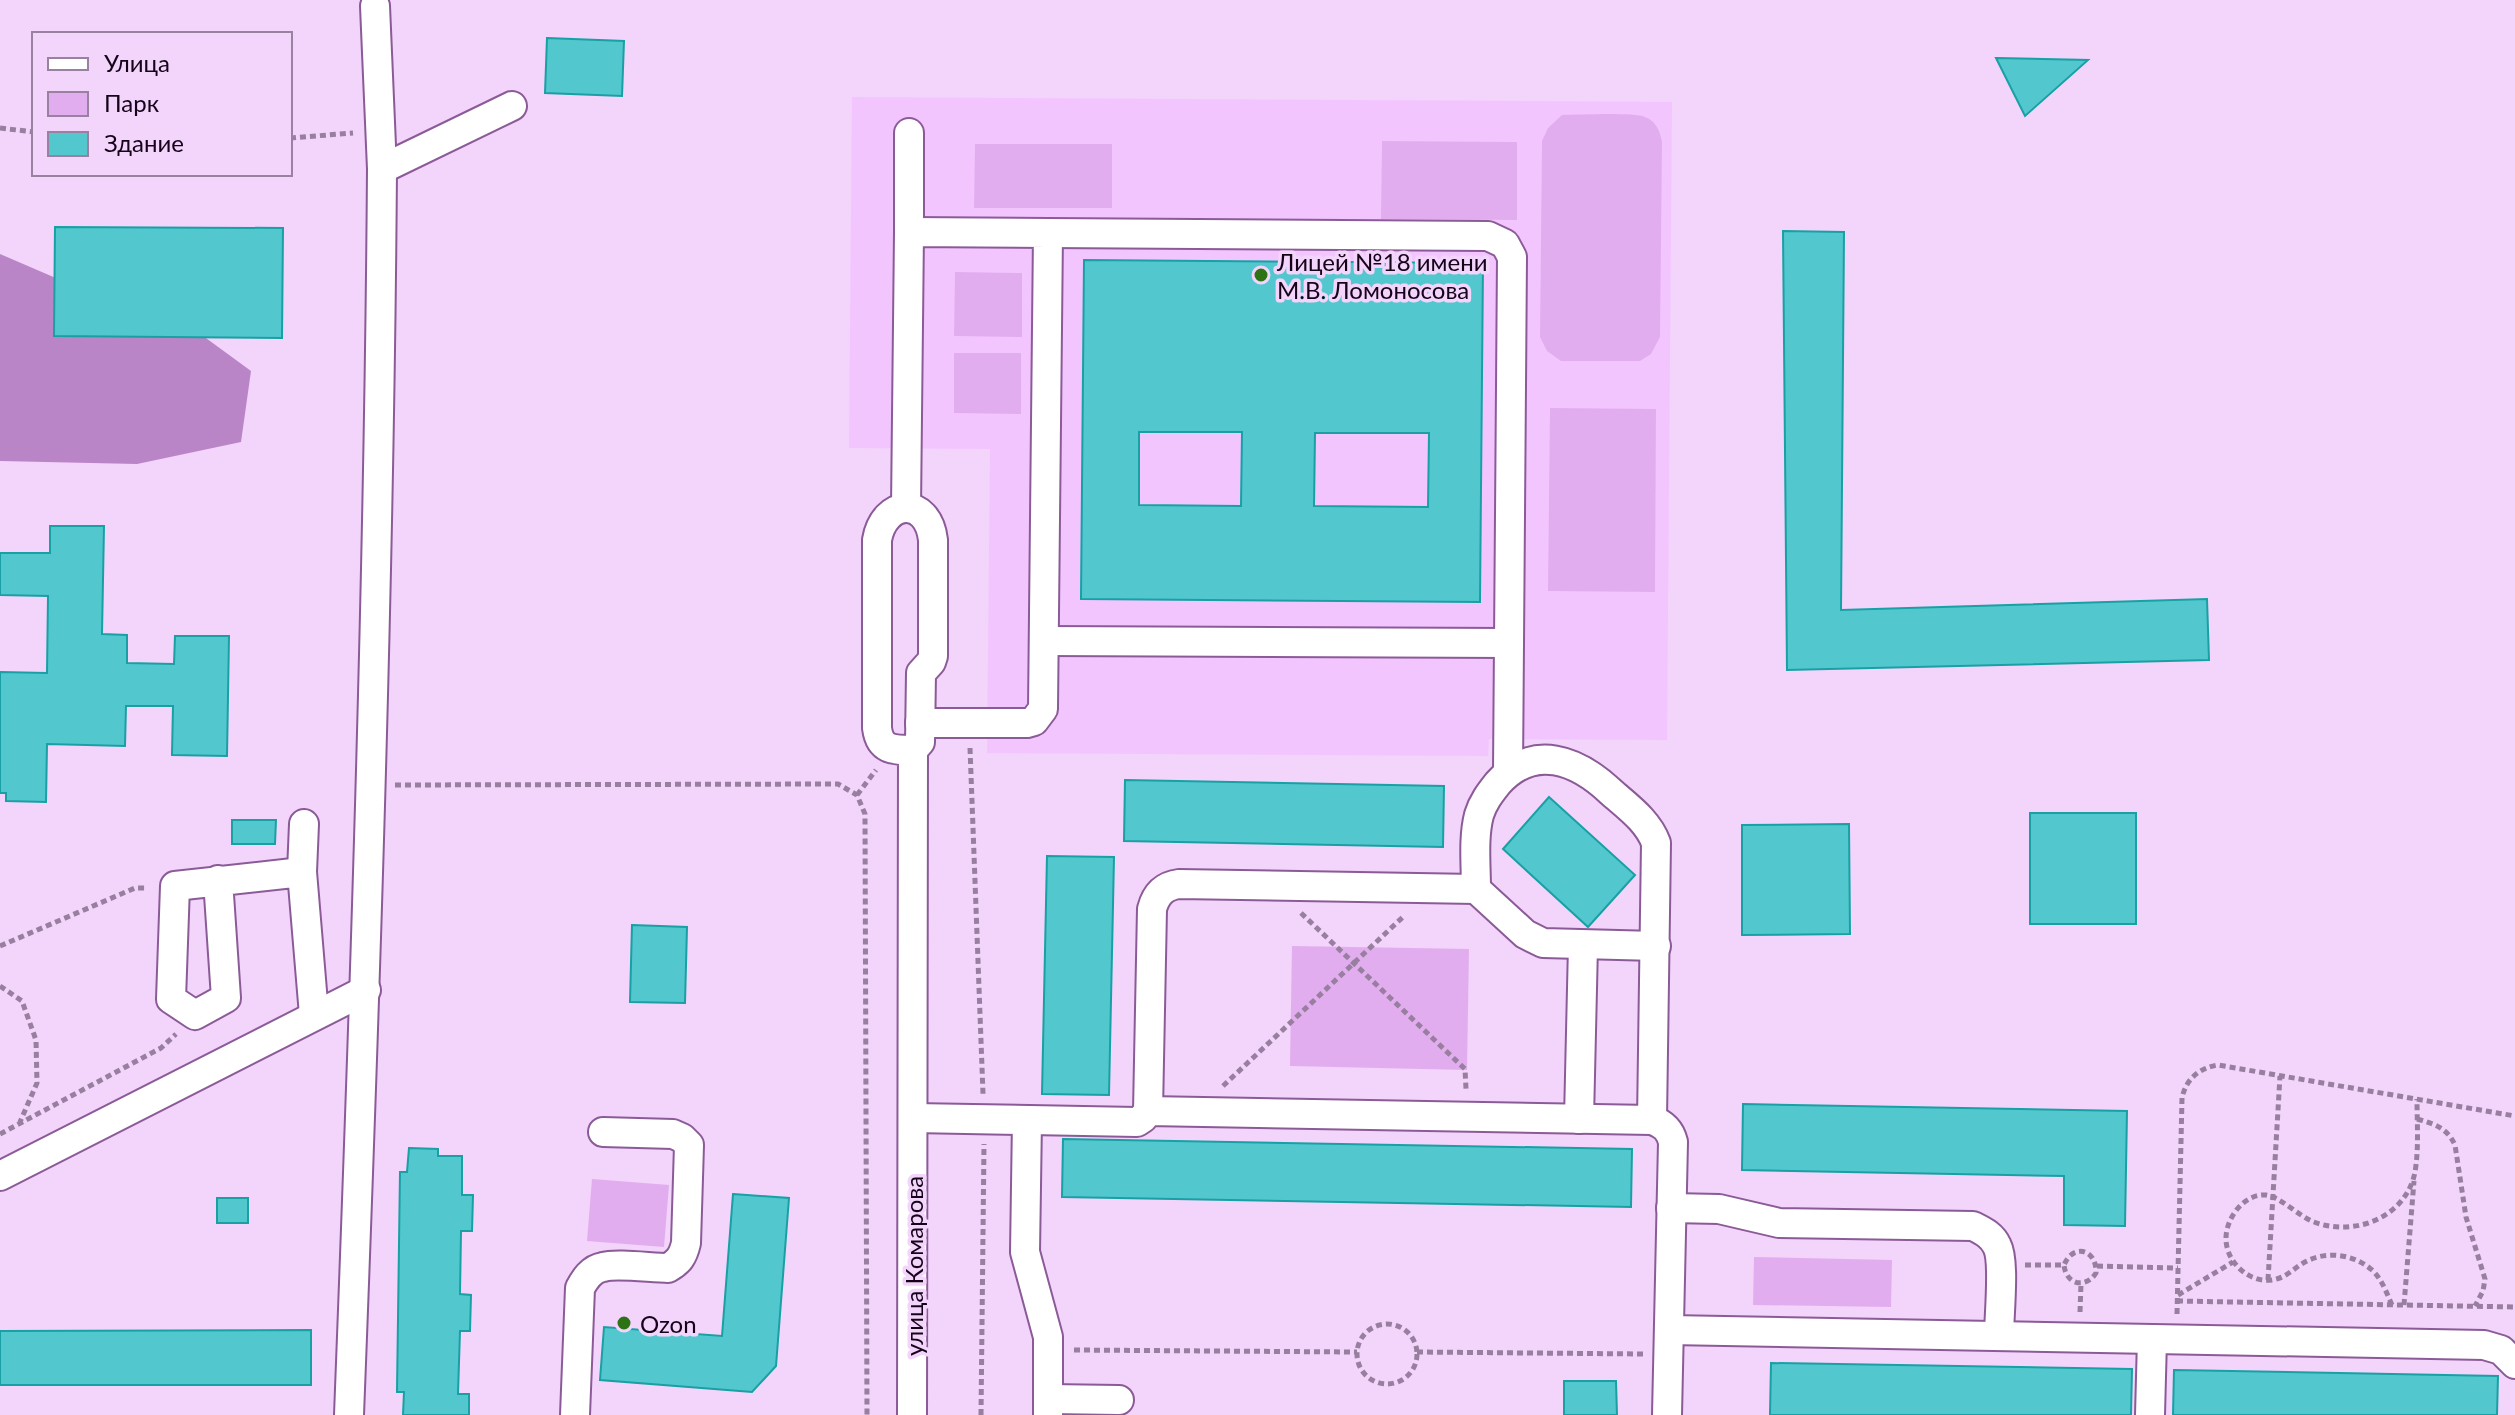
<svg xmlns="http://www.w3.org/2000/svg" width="2515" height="1415" viewBox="0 0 2515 1415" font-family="Lato,sans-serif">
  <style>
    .built { fill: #f3c5ff }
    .green { fill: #e2adef }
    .forest { fill: #b985c7 }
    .building { fill: #52c8ce; stroke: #18a0a5; stroke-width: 2; fill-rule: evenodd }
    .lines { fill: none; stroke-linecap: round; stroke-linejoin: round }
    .minor-casing { stroke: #8b5b97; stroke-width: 32 }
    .path { stroke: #987f9f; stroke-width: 5; stroke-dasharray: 6 4; stroke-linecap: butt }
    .minor { stroke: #fff; stroke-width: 28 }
    .poi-dot { fill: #2d7315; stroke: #f3d4fb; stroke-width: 3 }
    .labels { text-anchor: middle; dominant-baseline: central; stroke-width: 7; stroke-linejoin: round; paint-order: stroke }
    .poi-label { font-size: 24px; fill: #150419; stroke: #f3d4fb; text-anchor: start }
    .street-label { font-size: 24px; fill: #150419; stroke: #f3d4fb }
  </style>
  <rect width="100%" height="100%" fill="#f3d4fb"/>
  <path class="built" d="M852 97 1672 102 1667 740 1489 739 1488 756 987 753 990 449 849 448Z"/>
  <g class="green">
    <path d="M1562 115C1579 115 1632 112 1645 117 1656 121 1660 131 1662 142L1660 337 1651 354 1640 361H1561L1547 351 1540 337 1542 141 1548 128Z"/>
    <path d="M1382 141 1517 142V220L1381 219Z"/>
    <path d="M975 144H1112V208H974Z"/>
    <path d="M955 272 1022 273V337L954 336Z"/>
    <path d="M954 353H1021V414L954 413Z"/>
    <path d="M1550 408 1656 409 1655 592 1548 591Z"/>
    <path d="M1292 946 1469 949 1467 1070 1290 1066Z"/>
    <path d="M592 1179 669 1185 664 1247 587 1241Z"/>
    <path d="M1754 1257 1892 1260 1891 1307 1753 1305Z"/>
  </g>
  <path class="forest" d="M0 254 79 288 184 322 251 371 241 442 137 464 0 461Z"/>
  <g class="building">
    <path d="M547 38 624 41 622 96 545 93Z"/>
    <path d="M1996 58 2088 60 2025 116Z"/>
    <path d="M55 227 283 228 282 338 54 336Z"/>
    <path d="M1783 231 1844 232 1841 610 2207 599 2209 660 1787 670Z"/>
    <path d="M1084 260 1483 263 1480 602 1081 599ZM1139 432H1242L1241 506 1139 505ZM1315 433H1429L1428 507 1314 506Z"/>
    <path d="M50 526H104L102 634 127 635V663L174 664 175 636H229L227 756 172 755 173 706H126L125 746 47 744 46 802 6 801V793H0V672L47 673 48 596 0 595V553H50Z"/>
    <path d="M1125 780 1444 786 1443 847 1124 841Z"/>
    <path d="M1549 797 1635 875 1588 927 1503 849Z"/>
    <rect x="2030" y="813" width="106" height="111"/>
    <path d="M232 820H276L275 844H232Z"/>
    <path d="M1849 824 1850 934 1742 935V825Z"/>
    <path d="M1047 856 1114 857 1109 1095 1042 1094Z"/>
    <path d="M632 925 687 927 685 1003 630 1002Z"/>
    <path d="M1743 1104 2127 1111 2125 1226 2064 1225V1176L1742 1170Z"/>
    <path d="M1063 1139 1632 1149 1631 1207 1062 1197Z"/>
    <path d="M409 1148 438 1149V1156H462V1195H473L472 1231H461L460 1294 471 1295 470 1331H460L458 1394H469V1415H403L404 1392H397L400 1172H407Z"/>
    <path d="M733 1194 789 1198 776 1366 752 1392 600 1380 604 1327 722 1336Z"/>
    <rect x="217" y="1198" width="31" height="25"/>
    <path d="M311 1330V1385H0V1331Z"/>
    <path d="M1771 1363 2132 1369 2131 1415H1770Z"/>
    <path d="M2174 1370 2498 1376 2497 1415H2173Z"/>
    <path d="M1564 1381H1616L1617 1415H1564Z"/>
  </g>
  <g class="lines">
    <defs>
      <g id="minor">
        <path d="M375 6 382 169"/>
        <path d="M909 232V133"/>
        <path d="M1048 233 1488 236 1505 244 1512 257 1508 772"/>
        <path d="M906 508 909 232 1048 233 1043 709 1034 721 1027 723H920"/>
        <path d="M1045 641 1509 643"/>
        <path d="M302 872 304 824"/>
        <path d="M218 880 226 998 195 1015 171 999 175 886 302 872 314 1015"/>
        <path d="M1476 889 1525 934 1543 943 1656 946"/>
        <path d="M1148 1111 1152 909C1156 894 1164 886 1179 884L1476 889C1476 865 1473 838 1479 815 1483 802 1490 793 1498 783 1534 743 1577 760 1611 792 1628 807 1648 821 1656 843L1652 1120"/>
        <path d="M913 1118 1137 1122 1143 1118 1148 1111 1652 1120C1664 1124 1670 1130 1673 1142L1667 1415"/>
        <path d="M1579 1119 1583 945"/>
        <path d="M1027 1120 1025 1252 1048 1337V1415"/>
        <path d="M0 1176 366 990"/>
        <path d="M1671 1208 1719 1209 1779 1223 1973 1226C1983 1231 1992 1235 1997 1246 2005 1261 1999 1316 1999 1336"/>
        <path d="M1669 1330 2484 1345 2501 1350 2515 1364"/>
        <path d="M1049 1399 1119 1400"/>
        <path d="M349 1415C365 1000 379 585 382 169L512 106"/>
        <path d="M575 1415 580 1288C585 1279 591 1269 603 1267 617 1263 652 1268 668 1268 679 1262 683 1256 686 1243L689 1145 682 1138 673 1134 603 1132"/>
        <path d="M912 1415 913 750 920 742 921 673 931 662 933 656V540C928 496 884 499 877 540V728C880 751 894 750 913 750"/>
        <path d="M2150 1415 2152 1339"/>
      </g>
    </defs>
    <use href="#minor" class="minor-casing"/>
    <g class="path">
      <path d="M0 128 34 132"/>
      <path d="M290 138 353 133"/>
      <path d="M970 748 983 1094"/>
      <path d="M395 785 838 784 857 795 865 814 867 1415"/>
      <path d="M857 795 876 770"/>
      <path d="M1301 913 1465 1069 1466 1089"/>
      <path d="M0 946 135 888H147"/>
      <path d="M0 986 22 1001 36 1040 37 1083 20 1122"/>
      <path d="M1223 1086 1405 915"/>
      <path d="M2417 1119C2435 1124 2447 1128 2455 1145L2466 1217 2485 1279 2483 1291 2475 1306"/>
      <path d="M0 1134 161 1048 176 1034"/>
      <path d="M2025 1265H2064C2066 1285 2086 1289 2096 1273 2097 1249 2073 1243 2064 1265"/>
      <path d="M2097 1266 2178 1268"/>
      <path d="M2268 1280 2280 1076"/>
      <path d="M2178 1295 2233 1262"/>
      <path d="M2177 1301 2515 1307"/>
      <path d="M2392 1305C2387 1294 2383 1282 2375 1273 2358 1255 2329 1250 2307 1261 2298 1265 2291 1273 2282 1277 2256 1289 2227 1266 2226 1240 2225 1219 2244 1193 2266 1195 2281 1197 2298 1216 2314 1222 2354 1237 2406 1218 2415 1172 2419 1148 2417 1124 2417 1099"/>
      <path d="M2404 1305 2414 1181"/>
      <path d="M2080 1312 2081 1284"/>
      <path d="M2177 1314 2182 1098C2186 1079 2199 1068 2218 1065L2515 1116"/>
      <circle cx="1387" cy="1354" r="30"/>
      <path d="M1074 1350 1357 1352"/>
      <path d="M1417 1352 1644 1354"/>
      <path d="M981 1415 984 1144"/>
    </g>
    <use href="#minor" class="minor"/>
  </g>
  <g class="poi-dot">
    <circle cx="1261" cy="275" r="8"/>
    <circle cx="624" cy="1323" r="8"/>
  </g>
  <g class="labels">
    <g class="poi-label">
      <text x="1277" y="261">Лицей №18 имени<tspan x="1277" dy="28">М.В. Ломоносова</tspan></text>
      <text x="640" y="1323">Ozon</text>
    </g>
    <g class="street-label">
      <text transform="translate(913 1266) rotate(-90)">улица Комарова</text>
    </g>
  </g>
  <rect x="32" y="32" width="260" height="144" fill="#f3d4fb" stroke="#9a81a1" stroke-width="2"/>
  <rect x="48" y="58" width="40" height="12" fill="#ffffff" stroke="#9a81a1" stroke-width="2"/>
  <text x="104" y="72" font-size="24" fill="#150419">Улица</text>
  <rect x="48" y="92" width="40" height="24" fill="#e2adef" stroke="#9a81a1" stroke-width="2"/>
  <text x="104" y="112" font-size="24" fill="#150419">Парк</text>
  <rect x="48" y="132" width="40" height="24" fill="#52c8ce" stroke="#9a81a1" stroke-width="2"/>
  <text x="104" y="152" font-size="24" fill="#150419">Здание</text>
</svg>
